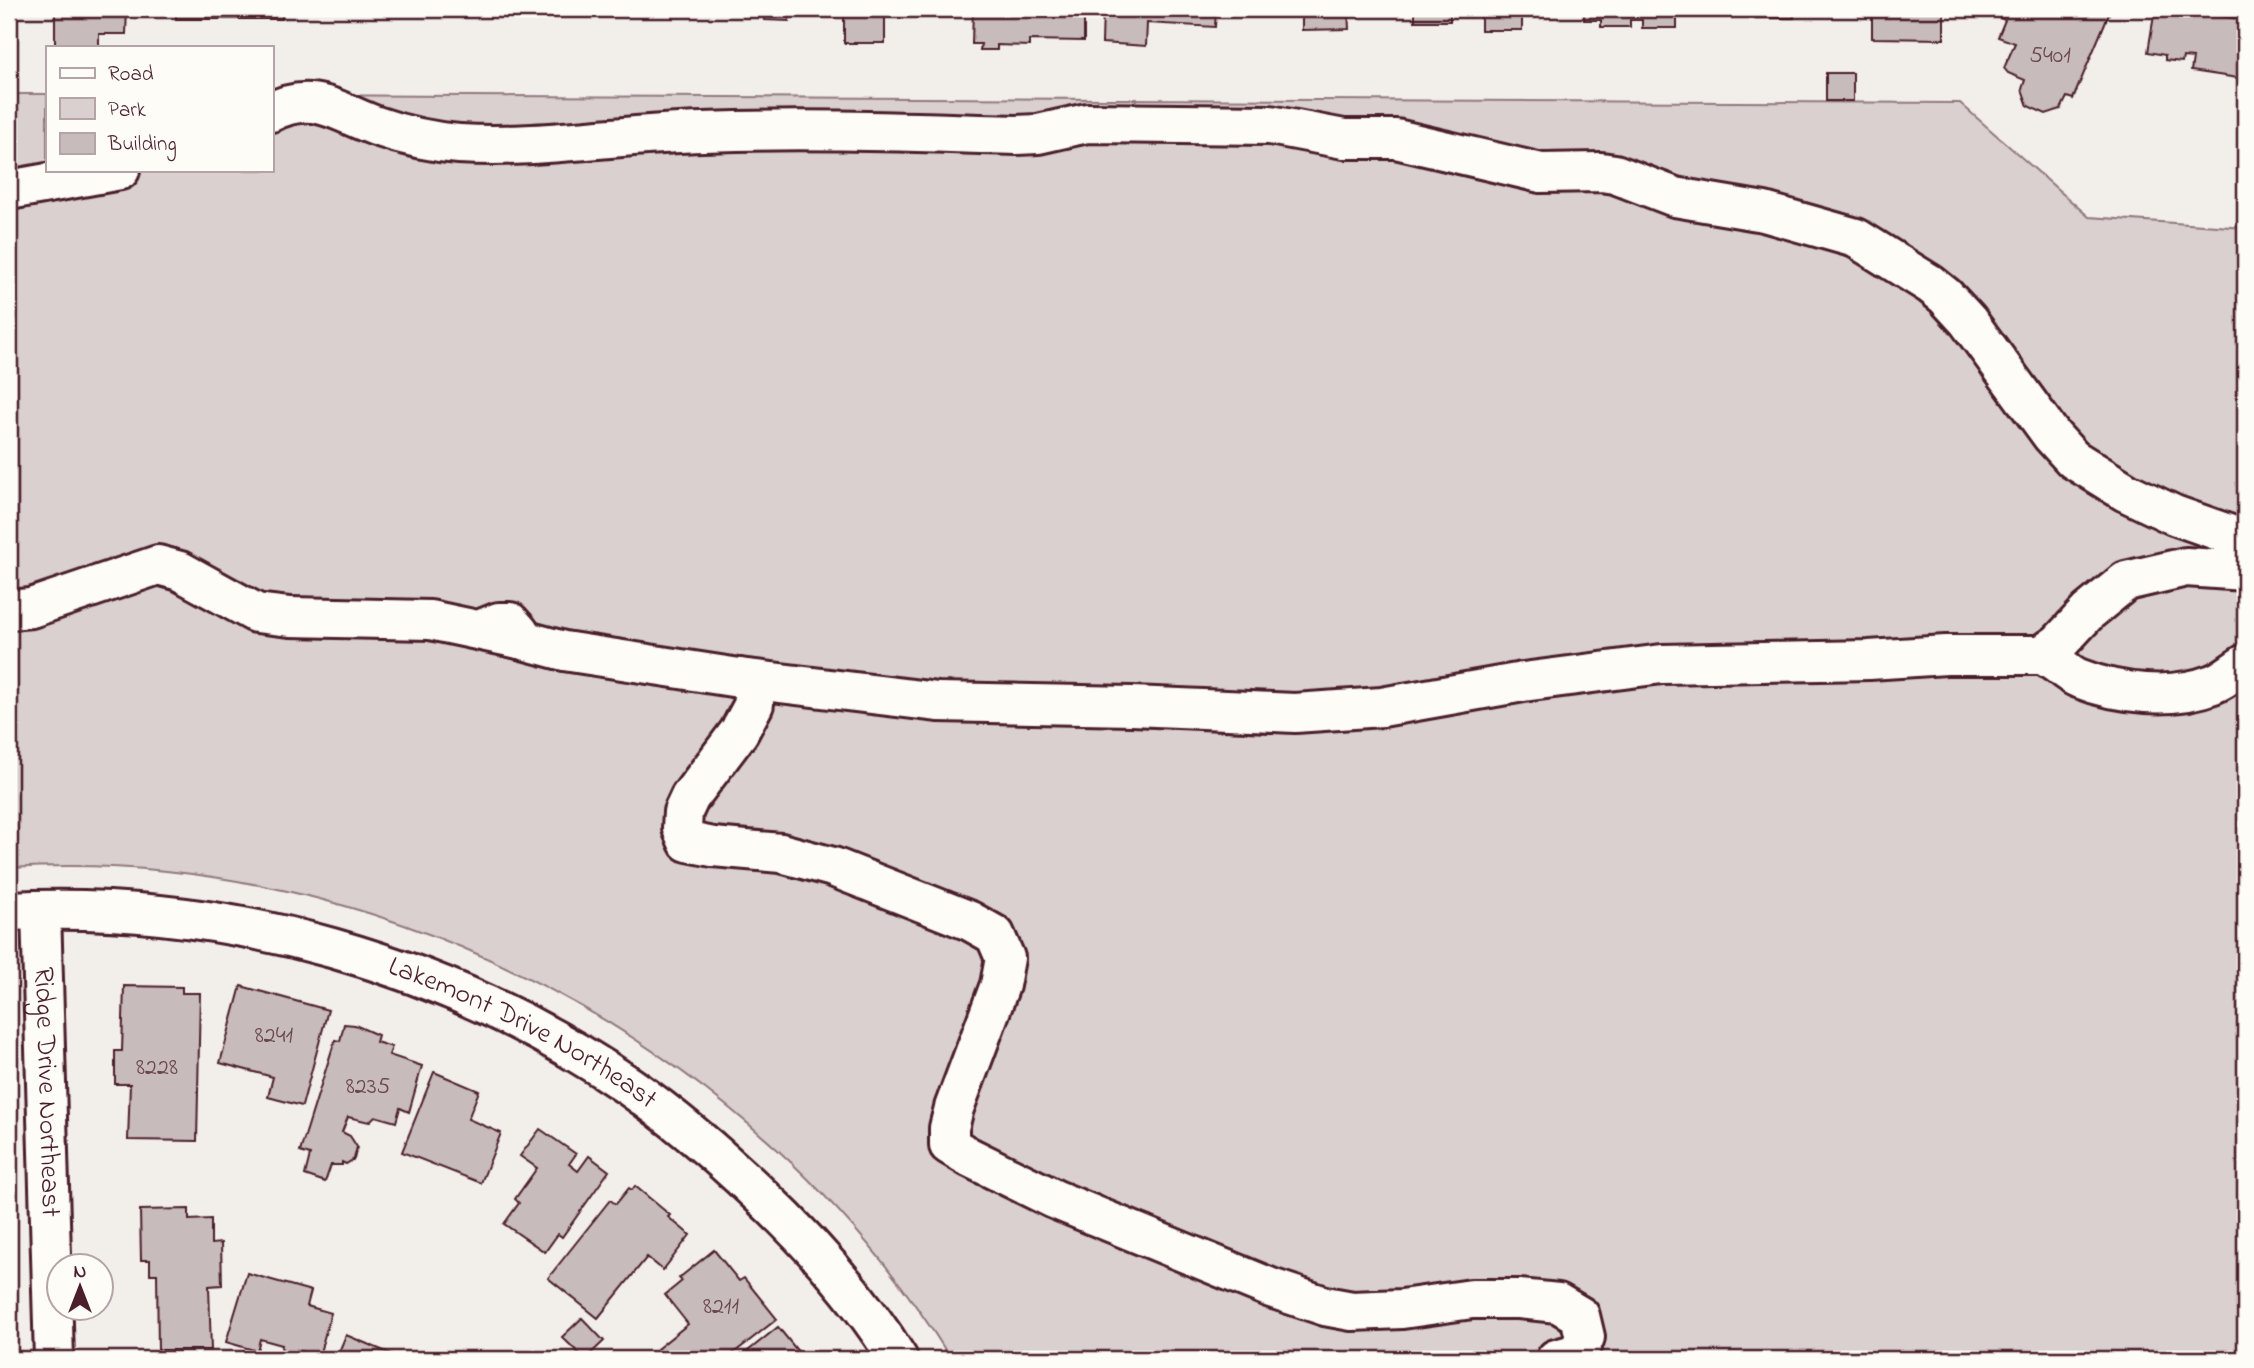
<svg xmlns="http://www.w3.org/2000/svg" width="2254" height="1368" viewBox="0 0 2254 1368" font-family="'Indie Flower',sans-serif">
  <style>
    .green { fill: #d9d0cf; stroke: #92787d; stroke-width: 2 }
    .building { fill: #c8bbbb; stroke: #4a1f2b; stroke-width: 2 }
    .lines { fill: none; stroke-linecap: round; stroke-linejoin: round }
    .minor-casing { stroke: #4a1f2b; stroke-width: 44 }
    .minor { stroke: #fdfcf7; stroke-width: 38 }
    .labels { text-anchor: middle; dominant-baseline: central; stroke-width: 6; stroke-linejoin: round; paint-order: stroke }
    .number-label { font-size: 24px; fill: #6a464f }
    .street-label { font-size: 28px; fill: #4a1f2b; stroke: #fdfcf7 }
  </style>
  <rect width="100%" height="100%" fill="#f2efeb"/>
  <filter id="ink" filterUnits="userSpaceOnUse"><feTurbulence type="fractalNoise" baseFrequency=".0143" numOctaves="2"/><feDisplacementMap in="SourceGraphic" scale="14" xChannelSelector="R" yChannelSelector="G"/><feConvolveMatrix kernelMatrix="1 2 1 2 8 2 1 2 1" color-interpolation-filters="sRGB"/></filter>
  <g filter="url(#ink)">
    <path class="green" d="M9 94H47V170H271V95L1960 103 2089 217 2245 228V1359H951C758 1046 378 844 9 868Z"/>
    <g class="building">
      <path d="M55 9H127L126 34H99V46H55Z"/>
      <rect x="176" y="9" width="106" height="10"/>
      <path d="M765 9H789V21L764 20Z"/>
      <rect x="844" y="9" width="41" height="34"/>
      <path d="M973 9H1084V41L1029 40V46L997 45V50H980L981 44H972Z"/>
      <path d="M1103 9H1216L1215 27 1147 23 1146 46 1102 43Z"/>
      <path d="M1302 9H1348L1349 29 1302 30Z"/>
      <rect x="1415" y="9" width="35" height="12"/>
      <rect x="1481" y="9" width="41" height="21"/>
      <path d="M1555 9H1677V28H1642V20H1630V27H1601V20H1584V12H1555Z"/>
      <rect x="1755" y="9" width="39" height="9"/>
      <path d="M1831 9H1944V39L1872 38V11Z"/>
      <path d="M1990 9H2107L2110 11 2073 99 2067 97 2061 109 2046 114 2028 106 2022 89 2025 80 2008 73 2004 68 2015 43 1998 37 2005 20 1988 13Z"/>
      <path d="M2155 9H2178L2245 20V79L2191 71 2193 58 2183 57 2182 62 2165 60V55L2148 52Z"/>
      <rect x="1826" y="73" width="27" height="28"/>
      <path d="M124 986 182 987V993H200L197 1141 128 1140 130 1084H115V1051H122Z"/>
      <path d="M241 986 328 1010 302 1106 268 1097 273 1077 220 1063Z"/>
      <path d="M344 1024 355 1025 373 1033 378 1035 376 1042 392 1047 389 1055 422 1066 409 1112 400 1108 396 1122 375 1116 369 1122 348 1117 342 1132 350 1136 357 1147 354 1159 346 1164 342 1162V1165H331L325 1182 305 1175 310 1155 300 1152 335 1040 340 1041Z"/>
      <path d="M434 1072 479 1091 468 1119 501 1133 481 1183 402 1152Z"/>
      <path d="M540 1129 576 1154 569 1164 578 1171 589 1156 609 1171 562 1237 558 1234 545 1252 504 1224 519 1203 515 1199 537 1168 520 1156Z"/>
      <path d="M635 1186 670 1215 668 1217 690 1235 663 1270 647 1257 598 1318 548 1278 610 1200 616 1204 629 1188 632 1190Z"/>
      <path d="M189 1209V1220L211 1219V1244L221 1243 222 1285 209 1286 211 1350H158L157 1274H150V1260H141L140 1210Z"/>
      <path d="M714 1250 739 1281 744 1278 777 1319 726 1359H665L657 1349 688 1324 665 1295 682 1281 679 1278Z"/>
      <path d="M247 1273 311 1291 307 1306 331 1313 319 1356 297 1350 296 1353 281 1349 282 1345 260 1339 257 1351 226 1342Z"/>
      <path d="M582 1318 604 1341 585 1359 562 1337Z"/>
      <path d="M778 1327 804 1359H738Z"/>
      <path d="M346 1335 403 1359H336Z"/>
    </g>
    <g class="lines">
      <defs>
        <g id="minor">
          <path d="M271 112C313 90 337 112 376 126 402 135 431 142 459 144 540 149 621 134 703 132 807 128 911 132 1016 135L1038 134 1087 123 1270 125 1344 139H1396L1541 173 1601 172 1615 174 1675 197 1764 212 1856 238 1930 284 1945 296 1968 321 2052 436 2073 459 2126 492 2174 515 2245 540"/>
          <path d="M9 190 120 170"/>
          <path d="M9 610 31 608 158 565 180 571 256 613 290 617 430 620 519 639V632L510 622H499L479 630"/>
          <path d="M519 639 564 651 739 678 753 686 754 704 739 732 690 797 683 812 682 828 688 842 713 847 781 853 833 867 970 921 995 935 1005 958 1000 985 954 1108 949 1128V1145L969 1157 1054 1199 1271 1288 1325 1306 1352 1311 1402 1309 1472 1299H1519L1558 1303 1580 1316 1585 1337 1578 1353 1556 1359"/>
          <path d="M2042 655 2059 643 2088 612 2126 581 2186 567 2245 571"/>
          <path d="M739 678 938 702 1132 706 1295 713 1382 707 1523 682 1662 664 1869 660 1946 655H2042C2057 661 2066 673 2078 678 2118 694 2172 700 2213 684 2224 680 2235 670 2245 664"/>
          <path id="s1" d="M41 910 54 1359"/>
          <path id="s2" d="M9 911C226 900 449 963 629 1086 675 1118 718 1155 759 1194 810 1242 861 1299 898 1359"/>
        </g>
      </defs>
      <use href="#minor" class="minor-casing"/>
      <use href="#minor" class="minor"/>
    </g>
  </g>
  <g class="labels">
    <g class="number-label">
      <text x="2050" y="56">5401</text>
      <text x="274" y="1036">8241</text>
      <text x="157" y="1068">8228</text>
      <text x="368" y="1087">8235</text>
      <text x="721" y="1307">8211</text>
    </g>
    <g class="street-label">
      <text stroke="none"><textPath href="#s2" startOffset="536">Lakemont Drive Northeast</textPath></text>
      <text stroke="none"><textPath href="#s1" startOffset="182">Ridge Drive Northeast</textPath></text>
    </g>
  </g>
  <rect width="2254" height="1368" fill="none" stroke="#fdfcf7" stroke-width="35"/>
  <rect x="18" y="18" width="2219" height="1333" fill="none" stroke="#4a1f2b" stroke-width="2.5" filter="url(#ink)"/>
  <rect x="46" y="46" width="228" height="126" fill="#fdfcf7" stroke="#b5a4a5" stroke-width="2"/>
  <rect x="60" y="68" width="35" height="10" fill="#fdfcf7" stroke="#b5a4a5" stroke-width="2"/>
  <text x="108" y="80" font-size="21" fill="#4a1f2b">Road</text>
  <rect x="60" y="98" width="35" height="21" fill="#d9d0cf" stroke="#b5a4a5" stroke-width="2"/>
  <text x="108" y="116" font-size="21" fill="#4a1f2b">Park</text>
  <rect x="60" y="133" width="35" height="21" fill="#c8bbbb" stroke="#b5a4a5" stroke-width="2"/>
  <text x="108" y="150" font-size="21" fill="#4a1f2b">Building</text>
  <g transform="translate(80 1287)"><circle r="33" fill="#fdfcf7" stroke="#b5a4a5" stroke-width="2"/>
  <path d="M0-5L12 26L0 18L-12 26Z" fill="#4a1f2b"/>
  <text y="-10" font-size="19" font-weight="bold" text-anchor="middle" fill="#4a1f2b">N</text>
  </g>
</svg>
